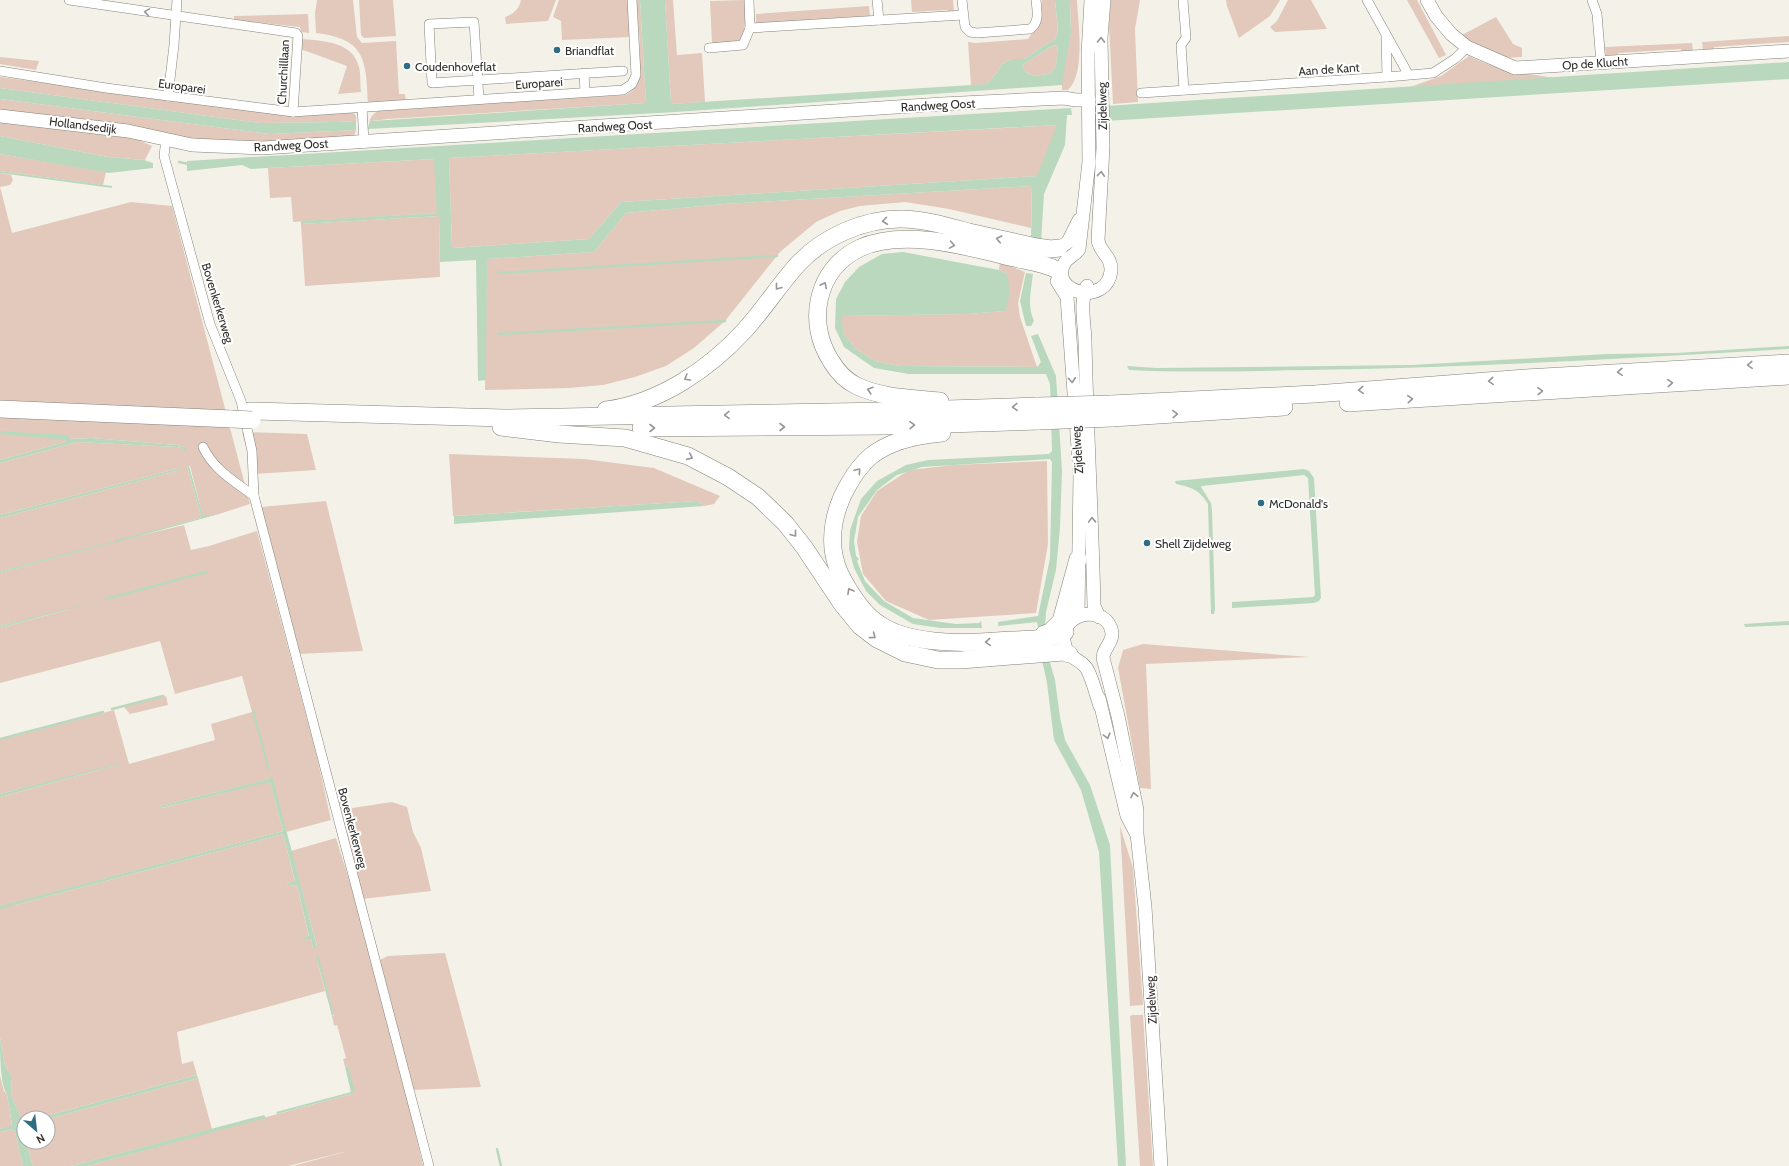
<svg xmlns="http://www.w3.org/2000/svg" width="1789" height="1166" viewBox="0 0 1789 1166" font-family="Cabin,sans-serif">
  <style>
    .green { fill: #e2c9bc }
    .water { fill: #b9d8be; fill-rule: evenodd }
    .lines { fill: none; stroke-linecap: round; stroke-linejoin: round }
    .stream { stroke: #b9d8be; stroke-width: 2.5 }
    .street-casing { stroke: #84837a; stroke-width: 10 }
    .secondary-casing { stroke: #84837a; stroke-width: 14 }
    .highway-casing { stroke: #84837a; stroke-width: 18 }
    .street { stroke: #fff; stroke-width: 9 }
    .secondary { stroke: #fff; stroke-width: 13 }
    .highway { stroke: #fff; stroke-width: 17 }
    .highway-bridge-casing { stroke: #84837a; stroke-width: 18; stroke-linecap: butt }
    .highway-bridge { stroke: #fff; stroke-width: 17 }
    .oneway { stroke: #979694 }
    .poi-dot { fill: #2f6d83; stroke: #fff; stroke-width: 1.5 }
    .labels { text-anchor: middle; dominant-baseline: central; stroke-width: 4; stroke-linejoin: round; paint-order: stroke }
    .poi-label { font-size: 12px; fill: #2f2e2a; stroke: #fff; text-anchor: start }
    .street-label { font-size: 12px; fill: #2f2e2a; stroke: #fff }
  </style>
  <rect width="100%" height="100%" fill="#f4f2e8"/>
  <g class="green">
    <path d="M317 0H353L357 37 362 43 396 41 399 94H405L406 101 368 104C366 60 366 39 316 33L315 13Z"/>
    <path d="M359 0H393L396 36 364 38 361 35Z"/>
    <path d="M521 0H556L548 21 506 24 505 17C514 14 519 9 521 0Z"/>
    <path d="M559 0H628L631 37 562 40 561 21 553 17Z"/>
    <path d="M636 0H640L646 103 388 119 371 121 369 124C370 116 374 113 381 109L626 95C631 92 636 88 638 82 643 65 638 19 636 0Z"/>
    <path d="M665 0H673L677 55 702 53 705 102 671 104Z"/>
    <path d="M745 0C745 15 747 28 740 42L712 44 710 1Z"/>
    <path d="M911 0H953L954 12 948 13 947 10 912 12Z"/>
    <path d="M1042 0H1055L1058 31 1055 39 1024 59H1012L1002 64 997 73 987 84 971 86 968 42 975 43 1028 39C1037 26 1042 16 1042 0Z"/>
    <path d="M1070 0H1077C1078 24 1086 73 1068 90H1062V79L1071 33Z"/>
    <path d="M1111 0H1140L1135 29 1138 102 1113 104 1109 24Z"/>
    <path d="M1226 0H1280L1270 16 1239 38 1227 6Z"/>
    <path d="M1288 0H1311L1327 29 1275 32 1270 27 1277 21Z"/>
    <path d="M1407 0H1417L1446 55 1439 58Z"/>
    <path d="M869 6 870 16 756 23V14Z"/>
    <path d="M308 14 309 33 301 32 300 27 234 20V16Z"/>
    <path d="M1496 17 1513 44 1522 48V57L1504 58 1471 42 1462 35Z"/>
    <path d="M1789 36V42L1714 47V50H1703L1702 42Z"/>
    <path d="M302 39C322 41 353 41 359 67 361 75 360 84 361 92L338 94 347 66 306 51 301 50Z"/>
    <path d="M1692 43 1693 51 1682 52 1681 49 1618 53V55L1606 56 1605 47Z"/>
    <path d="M1058 45 1056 66 1051 73C1040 76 1026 79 1022 65L1052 46Z"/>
    <path d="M1469 56C1495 70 1525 73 1554 78L1410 87 1441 76Z"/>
    <path d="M0 57 39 61 36 70 0 64Z"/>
    <path d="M0 77 277 114 318 115 353 112 356 116V121L339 122 260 123 0 88Z"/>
    <path d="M0 99 270 134 356 130 354 137 229 145 0 113Z"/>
    <path d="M0 122 134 138 152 146 145 160 108 157 0 136Z"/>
    <path d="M1058 125 1038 176 621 202 589 239 452 248 449 158Z"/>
    <path d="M0 154 106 172 103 185 0 171Z"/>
    <path d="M435 159 438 213 293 222 291 197 270 198 268 168Z"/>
    <path d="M0 173 11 175 13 180 10 185 0 187 12 233 131 202 172 206 250 504 219 514 203 517 190 466H187L201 516 200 518 114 542 184 525 191 550 209 546 257 531 317 757 331 820 286 832 271 776 270 779 160 806 162 808 270 781 283 831 13 903 15 905 283 834 295 882 287 884 288 886 297 885 309 937 301 939H311L313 948 317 946 291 851 336 838 359 912 405 1089 423 1166H293L344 1152H343L288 1166H87L351 1094 348 1066 345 1067 343 1059 346 1058 337 1025 334 1026 332 1016H334L316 956 325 991 177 1032 182 1064 193 1061 197 1075 39 1118H24V1122L22 1123 14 1101 11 1097 12 1077 5 1066 0 1037V797L120 764 0 794V740L114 710 129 764 215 740 211 724 252 712 242 676 175 694 160 641 0 683V628L74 608 0 626V573L111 543 0 571V518L180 470V468L0 515V463L77 442 177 447 182 448 185 454V447L177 445 91 438 67 439 65 442 0 460Z"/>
    <path d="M1032 186 1031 228 949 209 905 202 860 206 840 211 816 222 780 252 725 321 694 348 666 366 635 377 603 385 569 388 485 390 487 259 594 252 626 213 724 204Z"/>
    <path d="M439 216 440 277 305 286 301 224Z"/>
    <path d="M1000 262 1025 272 1018 303 1020 317 1037 367 899 366 875 361 856 349 844 334 840 316 968 314 1004 311 1006 273 999 270Z"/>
    <path d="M242 432 307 434 316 470 253 474Z"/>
    <path d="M449 454 584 459 654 468 720 496 714 504 704 506 697 501 453 516Z"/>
    <path d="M1047 461 1048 544 1036 613 929 620 886 601 863 574 857 542 861 516 877 491 909 470 954 465Z"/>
    <path d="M326 501 363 651 298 654 261 507Z"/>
    <path d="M1143 644 1310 657 1146 664 1151 789 1140 788 1118 668 1123 650Z"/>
    <path d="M166 696 168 705 130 714 124 707Z"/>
    <path d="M341 801 346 809 392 802 407 807 413 832 421 848 431 891 362 899 337 802Z"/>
    <path d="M1120 826 1133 868 1143 1005 1130 1006Z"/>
    <path d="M445 953 481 1087 412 1090 378 961 388 956Z"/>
    <path d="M1133 1015H1143L1153 1166H1140L1130 1016Z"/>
    <path d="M0 1076 4 1091 7 1094 12 1126 0 1129Z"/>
    <path d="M198 1078 212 1129 71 1166H33L26 1142H48V1119Z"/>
    <path d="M11 1129 15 1132 23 1166H0V1132Z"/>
  </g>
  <g class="water">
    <path d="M640 0H665L671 104 987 84 997 73 1002 64 1012 59H1024L1055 39 1058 31 1055 0H1070L1071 33 1062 85 676 112 368 129 369 124 371 121 646 103ZM1058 45 1056 66 1051 73C1040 76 1026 79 1022 65L1052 46Z"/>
    <path d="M1789 62V79L1106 121 1105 106Z"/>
    <path d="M0 88 260 123 339 122 356 121V130L270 134 0 99Z"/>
    <path d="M1071 108 1072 115H1067L1065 145 1044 194 1041 242 1031 239 1032 186 724 204 626 213 594 252 487 259 486 380 478 381 476 260 440 262 439 216 301 224V221L437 213 434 159 251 169 242 165 187 171V161ZM1057 125 1037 176 621 202 589 239 452 248 449 158Z"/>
    <path d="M0 136 108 157 144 160 153 163V168L109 173 0 154Z"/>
    <path d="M0 171 112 186V188L0 173Z"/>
    <path d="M903 252 999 270 1006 273C1011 286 1010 299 1005 311L968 314 841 316 844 334 856 349 875 361 899 366 1037 367 1041 362 1031 336 1038 334 1056 376 1062 471 1060 528 1056 570 1046 612 1045 626 1038 627 1037 622 998 626V622L1038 616 1050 558 1052 462 1050 459 922 467 897 475 877 490 858 517 854 541 856 556 859 559 857 561 865 581 884 601 913 618 956 624 979 623 981 621 982 628H940L913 624 880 605 866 591 854 568 849 549 850 530 861 499 877 481 906 465 928 460 1049 454 1052 451 1050 384 1046 374H909L874 368 844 347 835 328 836 299 845 282 859 267 882 254Z"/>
    <path d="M1026 273 1033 274C1031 290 1027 307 1034 321L1031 326H1026L1020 301Z"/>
    <path d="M1789 346V349C1629 358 1468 368 1308 370 1248 371 1188 373 1129 370L1127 366 1156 368 1412 365 1608 354 1676 353Z"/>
    <path d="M0 431 68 435 71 439 91 438 177 445 185 447 186 453 185 454 182 448 177 447 77 442 0 463V460L65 442 66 440 0 434Z"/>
    <path d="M187 466H189L203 516 219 514 114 543V541L200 518 201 516Z"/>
    <path d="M180 468V470L0 518V515Z"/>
    <path d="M1304 469 1309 471 1314 478 1321 598 1319 601 1314 603 1232 608V602L1313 597 1315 595 1308 478 1304 475 1202 486 1201 487 1211 503 1212 510 1215 609 1214 614H1211L1208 504C1200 490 1191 487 1176 484L1175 481Z"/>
    <path d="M697 501 704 506 454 524V516Z"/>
    <path d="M111 542 112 543 0 573V571Z"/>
    <path d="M106 599 0 628V626Z"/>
    <path d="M1789 621V625L1745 627 1744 624Z"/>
    <path d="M1049 659 1055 680 1060 717 1065 740 1090 785 1110 845 1126 1166H1118L1099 852 1081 790 1054 740 1047 683 1042 660Z"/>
    <path d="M254 710 270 770H268L252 712Z"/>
    <path d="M120 763V764L0 797V794Z"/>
    <path d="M270 776H272L317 947 313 948 311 939H301L309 936 297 885 288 886 287 884 295 881 283 834 0 909V906L283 831 270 782 161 808 160 806 269 779Z"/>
    <path d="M318 955 334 1015 332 1016 316 956Z"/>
    <path d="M0 1037 5 1066 12 1077 11 1097 14 1101 22 1122H24L22 1130 24 1142H26L33 1166H23L15 1132 11 1129 0 1132V1129L12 1125 7 1094C0 1085 0 1052 0 1037Z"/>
    <path d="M348 1066 355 1090 351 1094 277 1114 276 1112 351 1092 345 1067Z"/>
    <path d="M197 1075 198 1078 48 1119 39 1118Z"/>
    <path d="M264 1115 266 1118 87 1166H71Z"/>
  </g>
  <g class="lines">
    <g class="stream">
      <path d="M179 162 189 164"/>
      <path d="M498 273 777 256"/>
      <path d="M499 334 725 321"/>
      <path d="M106 599 206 572"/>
      <path d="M112 709 163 696"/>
      <path d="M0 739 103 712"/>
      <path d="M497 1149 501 1166"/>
    </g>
    <defs>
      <g id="street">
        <path d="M69 0 296 33 298 36 293 112"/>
        <path d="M877 0 879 20"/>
        <path d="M962 0 965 27 970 32 977 33 1030 29C1040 22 1037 11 1036 0"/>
        <path d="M1183 0 1186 38 1181 45 1184 90"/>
        <path d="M1367 0 1407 72"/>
        <path d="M1592 0 1597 14 1601 63"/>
        <path d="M750 28 963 15"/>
        <path d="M1386 36 1387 77"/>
        <path d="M709 48 743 45 750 28 749 0"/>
        <path d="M0 71 106 88 293 112 623 90 632 84 636 75 632 0"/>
        <path d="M584 73 585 92"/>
        <path d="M1141 93 1387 77 1433 73 1456 58 1467 47"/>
        <path d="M168 96 174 45 177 0"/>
        <path d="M479 99 474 22 429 24 432 83 623 71"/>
        <path d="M362 108 364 141"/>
        <path d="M166 139 164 156 210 324 241 401 252 451 254 496 429 1166"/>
        <path d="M203 447C214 470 234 481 254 496"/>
      </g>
      <g id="secondary">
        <path d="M1091 0 1088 54 1089 162 1079 249C1075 256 1067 257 1064 264 1049 293 1107 307 1111 271 1112 256 1099 252 1098 240L1103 147 1101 38 1104 0"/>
        <path d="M1427 0 1436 16 1451 34 1467 47 1515 68 1789 51"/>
        <path d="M0 116 128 131 192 145 262 148 942 104 1064 98 1076 100H1089"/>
        <path d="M1059 248 1068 242 1079 220"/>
        <path d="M1057 281 1067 297 1080 475 1078 613 1075 617"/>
        <path d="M1087 286C1079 303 1085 325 1085 343 1087 431 1092 518 1094 606L1099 617"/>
        <path d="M1099 698 1127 816 1136 833"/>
        <path d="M1100 706C1096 694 1093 681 1088 671 1083 658 1066 661 1064 641 1061 610 1108 604 1112 633 1113 643 1103 648 1103 658L1118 716 1137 810V834L1145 907 1161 1166"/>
      </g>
      <g id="highway">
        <path d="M940 401C913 398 882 398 857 386 846 381 837 371 831 361 806 322 816 269 860 248 904 228 969 247 1014 258 1027 261 1043 263 1055 269"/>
        <path d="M1348 403 1789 376"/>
        <path d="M1111 404 1315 394 1526 378 1789 363"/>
        <path d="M0 409 232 419"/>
        <path d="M606 410C660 403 709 369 745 330 764 309 779 285 798 264 823 237 863 219 901 219 923 219 947 226 969 232 992 237 1014 242 1037 247L1051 249 1059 248"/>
        <path d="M250 411 504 418 884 411 1038 406"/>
        <path d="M1112 418 1284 407"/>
        <path d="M501 427 559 434 625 438 688 456 728 477 758 497 785 523 804 547 842 604 860 626 877 639 905 653 938 660H961L1064 652 1069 654"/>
        <path d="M641 428 885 426 1039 421"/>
        <path d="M942 433C918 435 890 441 871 456 863 463 855 473 850 482 835 506 827 538 837 566 839 574 845 583 849 590 857 603 866 616 879 624 907 644 963 644 996 641 1016 639 1048 641 1065 632"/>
        <path d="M1044 634 1050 632 1061 621 1078 559"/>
      </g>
    </defs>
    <use href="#street" class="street-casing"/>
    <use href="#secondary" class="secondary-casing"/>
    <use href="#highway" class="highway-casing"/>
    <use href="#street" class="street"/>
    <use href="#secondary" class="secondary"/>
    <use href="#highway" class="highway"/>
    <defs>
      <g id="highway-bridge">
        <path d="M1038 406 1111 404"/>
        <path d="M232 419 252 420"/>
        <path d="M1039 421 1112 418"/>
      </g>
    </defs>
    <use href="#highway-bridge" class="highway-bridge-casing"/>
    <use href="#highway-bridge" class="highway-bridge"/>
  </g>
  <defs><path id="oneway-chevron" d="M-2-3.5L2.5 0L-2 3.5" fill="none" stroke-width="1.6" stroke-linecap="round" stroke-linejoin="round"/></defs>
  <g class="oneway">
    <use href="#oneway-chevron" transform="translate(147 12) rotate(-171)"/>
    <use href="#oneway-chevron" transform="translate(1101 40) rotate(-89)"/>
    <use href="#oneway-chevron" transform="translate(1101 174) rotate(-86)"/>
    <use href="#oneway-chevron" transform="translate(885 221) rotate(173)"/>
    <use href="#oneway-chevron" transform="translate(999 239) rotate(-167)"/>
    <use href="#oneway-chevron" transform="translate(952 245) rotate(10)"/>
    <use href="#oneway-chevron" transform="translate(824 285) rotate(-63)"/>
    <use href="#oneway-chevron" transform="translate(778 287) rotate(128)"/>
    <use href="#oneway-chevron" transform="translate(1750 365) rotate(177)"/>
    <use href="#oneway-chevron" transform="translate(1620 372) rotate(177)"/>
    <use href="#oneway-chevron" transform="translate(687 378) rotate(149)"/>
    <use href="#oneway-chevron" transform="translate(1072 380) rotate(86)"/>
    <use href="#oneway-chevron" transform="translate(1491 381) rotate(176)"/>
    <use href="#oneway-chevron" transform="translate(1670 383) rotate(-3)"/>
    <use href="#oneway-chevron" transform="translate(870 390) rotate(-163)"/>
    <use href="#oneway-chevron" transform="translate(1361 390) rotate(176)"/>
    <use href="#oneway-chevron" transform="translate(1540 391) rotate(-3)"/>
    <use href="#oneway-chevron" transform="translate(1410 399) rotate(-4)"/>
    <use href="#oneway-chevron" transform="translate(1015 407) rotate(178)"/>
    <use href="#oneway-chevron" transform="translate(1175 414) rotate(-4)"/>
    <use href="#oneway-chevron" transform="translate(727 415) rotate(179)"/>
    <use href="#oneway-chevron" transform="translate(912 425) rotate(-2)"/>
    <use href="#oneway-chevron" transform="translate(782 427)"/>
    <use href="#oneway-chevron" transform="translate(652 428)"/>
    <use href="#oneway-chevron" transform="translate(690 457) rotate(24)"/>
    <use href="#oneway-chevron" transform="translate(858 471) rotate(-50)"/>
    <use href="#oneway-chevron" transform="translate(1092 520) rotate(-92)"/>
    <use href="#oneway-chevron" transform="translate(794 534) rotate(52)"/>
    <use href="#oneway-chevron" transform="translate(850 591) rotate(-119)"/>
    <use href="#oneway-chevron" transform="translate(873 636) rotate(37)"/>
    <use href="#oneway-chevron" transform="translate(988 642) rotate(177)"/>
    <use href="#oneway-chevron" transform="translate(1107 736) rotate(75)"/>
    <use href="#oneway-chevron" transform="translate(1134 795) rotate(-101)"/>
  </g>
  <g class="poi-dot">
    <circle cx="557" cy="50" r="4"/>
    <circle cx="407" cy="66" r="4"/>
    <circle cx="1261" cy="503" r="4"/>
    <circle cx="1147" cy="543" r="4"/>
  </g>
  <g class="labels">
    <g class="poi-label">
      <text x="565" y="50">Briandflat</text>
      <text x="415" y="66">Coudenhoveflat</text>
      <text x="1269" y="503">McDonald's</text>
      <text x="1155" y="543">Shell Zijdelweg</text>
    </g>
    <g class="street-label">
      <text transform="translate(1595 63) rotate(-4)">Op de Klucht</text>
      <text transform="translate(1329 69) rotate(-4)">Aan de Kant</text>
      <text transform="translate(283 72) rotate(-87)">Churchilllaan</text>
      <text transform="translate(539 83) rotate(-4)">Europarei</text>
      <text transform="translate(182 86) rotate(8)">Europarei</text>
      <text transform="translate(938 105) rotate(-3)">Randweg Oost</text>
      <text transform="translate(1102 106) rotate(-91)">Zijdelweg</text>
      <text transform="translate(83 125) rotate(7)">Hollandsedijk</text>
      <text transform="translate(615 126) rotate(-3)">Randweg Oost</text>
      <text transform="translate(291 145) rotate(-3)">Randweg Oost</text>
      <text transform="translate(218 303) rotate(73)">Bovenkerkerweg</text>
      <text transform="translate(1077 450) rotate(-94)">Zijdelweg</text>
      <text transform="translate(353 828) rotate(75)">Bovenkerkerweg</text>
      <text transform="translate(1151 1000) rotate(-93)">Zijdelweg</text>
    </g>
  </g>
  <g transform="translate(36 1130) rotate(152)"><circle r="19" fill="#ffffff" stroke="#acabaa"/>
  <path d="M0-3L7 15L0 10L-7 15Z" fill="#2f6d83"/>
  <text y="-6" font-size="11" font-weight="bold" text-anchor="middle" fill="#2f2e2a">N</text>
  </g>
</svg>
